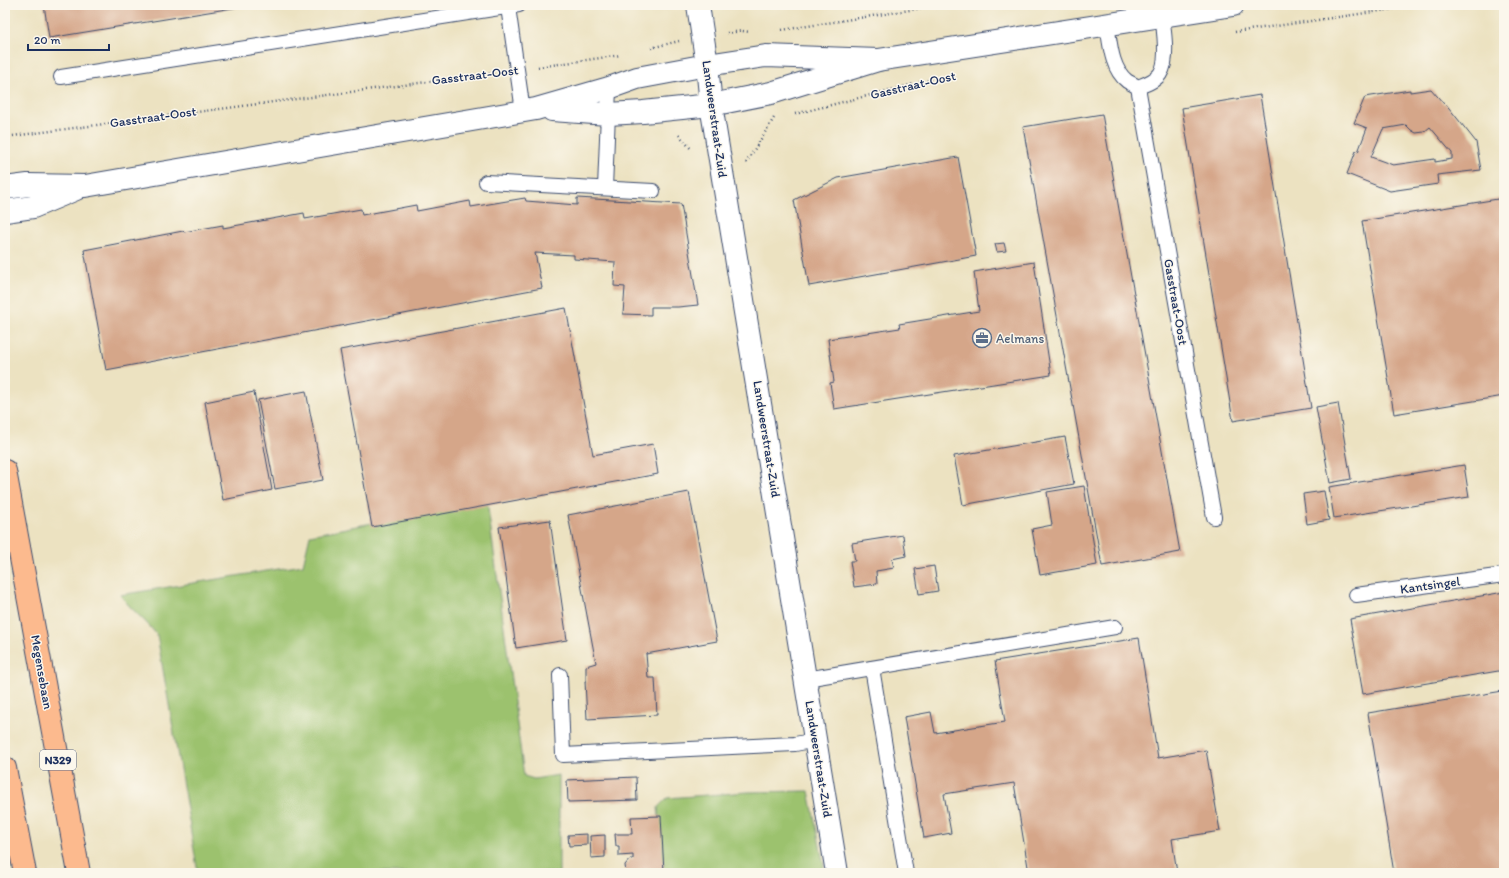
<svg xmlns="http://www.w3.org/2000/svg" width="1509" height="878" viewBox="0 0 1509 878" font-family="Itim,sans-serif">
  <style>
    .green { fill: #9cc26e; stroke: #5c7866 }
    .building { fill: #d5a689; fill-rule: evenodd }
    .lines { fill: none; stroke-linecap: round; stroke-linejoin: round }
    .lane-casing { stroke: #3a4a6d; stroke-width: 16 }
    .street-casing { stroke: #3a4a6d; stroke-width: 24 }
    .primary-casing { stroke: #3a4a6d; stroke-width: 24 }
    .path { stroke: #3a4a6d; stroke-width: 2.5; stroke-dasharray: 1 3; stroke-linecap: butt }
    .lane { stroke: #fff; stroke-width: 14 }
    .street { stroke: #fff; stroke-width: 22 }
    .primary { stroke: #fcba8e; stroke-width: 22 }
    .labels { text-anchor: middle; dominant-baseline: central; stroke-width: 3; stroke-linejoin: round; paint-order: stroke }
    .shield { fill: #fbf7ec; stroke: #5e6b89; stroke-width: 1 }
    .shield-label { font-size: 12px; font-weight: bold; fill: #1b2f5e }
    .street-label { font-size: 13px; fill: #1b2f5e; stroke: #fbf7ec }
    .service-label { font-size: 13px; fill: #4e5e75; stroke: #fbf7ec; text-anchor: start }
  </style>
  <rect width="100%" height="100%" fill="#fbf7ec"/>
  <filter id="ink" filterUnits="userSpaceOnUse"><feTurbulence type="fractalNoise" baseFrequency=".025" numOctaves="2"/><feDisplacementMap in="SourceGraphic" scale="8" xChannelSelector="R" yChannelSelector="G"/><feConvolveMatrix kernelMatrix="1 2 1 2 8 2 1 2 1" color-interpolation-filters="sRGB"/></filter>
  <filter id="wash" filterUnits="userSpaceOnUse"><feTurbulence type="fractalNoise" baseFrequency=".012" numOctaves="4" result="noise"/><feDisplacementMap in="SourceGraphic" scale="16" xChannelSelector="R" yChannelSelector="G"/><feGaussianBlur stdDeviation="0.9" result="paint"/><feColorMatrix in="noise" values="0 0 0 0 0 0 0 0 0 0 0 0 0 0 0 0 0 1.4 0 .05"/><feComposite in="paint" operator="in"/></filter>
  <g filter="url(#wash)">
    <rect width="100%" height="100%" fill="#ece2c1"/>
    <g class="green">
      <path d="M487 501 524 776 534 779 559 775V873H198L157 635C146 620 131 610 120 595L303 565 310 535Z"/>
      <path d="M809 791 824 866 822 873H664L658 807 667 798 748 792Z"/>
    </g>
    <g id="blocks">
      <g class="building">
        <path d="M44 5H245V6L49 38Z"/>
        <path d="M1431 89 1444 104 1445 103 1476 142 1481 170 1437 175 1438 184 1390 191 1347 174 1356 151 1358 152 1367 128 1354 123 1365 97 1410 90V92ZM1406 125 1411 130 1416 133 1424 132 1430 127 1452 153V159L1435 162V159L1393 165 1371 157 1383 129Z"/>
        <path d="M1260 95 1311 408 1233 421 1182 108Z"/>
        <path d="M1102 114 1180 552 1102 566 1023 127Z"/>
        <path d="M958 157 976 256 809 286 794 200 838 178Z"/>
        <path d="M525 198 526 201 577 205V198L681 204 698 305 678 307H651V315L623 314 625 287 614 286 615 262 574 259V255L535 253 542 288 106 370 84 250 183 231 184 232 223 225V228L304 213 305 219 361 209 362 215 416 205 417 211 470 201 471 207Z"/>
        <path d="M1504 198V396L1394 414 1362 221Z"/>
        <path d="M1004 243 1006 251 997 252 995 244Z"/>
        <path d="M1034 262 1051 375 834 409 830 383 834 382 828 339 900 328 899 324 979 311 974 272Z"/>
        <path d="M566 308 593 455 653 444 658 474 372 527 340 350Z"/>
        <path d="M306 391 323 480 275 489 258 400Z"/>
        <path d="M254 392 272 490 223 500 205 402Z"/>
        <path d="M1338 403 1351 479 1330 483 1316 407Z"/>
        <path d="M1065 437 1074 484 963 505 954 456Z"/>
        <path d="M1464 465 1469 497 1334 518 1329 487Z"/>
        <path d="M1084 486 1097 565 1040 575 1032 529 1052 525 1047 492Z"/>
        <path d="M1324 491 1329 520 1307 524 1303 494Z"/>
        <path d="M689 492 717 641 646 654 648 678H655L657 715 587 719 585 681H586V666L596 663 568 515Z"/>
        <path d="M550 520 567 640 516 648 499 527Z"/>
        <path d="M903 535 906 556 892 559 894 568 876 571 877 584 854 587 850 561H855L852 543Z"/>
        <path d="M934 566 938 591 919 594 915 569Z"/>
        <path d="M1504 592V670L1363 694 1350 619Z"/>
        <path d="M1139 638 1158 758 1206 750 1220 831 1172 839 1177 873H1029L1014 783 944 794 951 833 924 838 904 717 931 712 935 733 1005 722 995 661Z"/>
        <path d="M1503 691 1504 873H1394L1368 713Z"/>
        <path d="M636 777 637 800 568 802 567 780Z"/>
        <path d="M661 816 664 872 626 873 625 865 630 859H633V855L619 856V846H616L615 834H632L631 817Z"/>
        <path d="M587 834V845L569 846 568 835Z"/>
        <path d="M605 835V857L591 858 590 836Z"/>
      </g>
    </g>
  </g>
  <g filter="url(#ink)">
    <use href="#blocks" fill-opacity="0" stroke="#3a4a6d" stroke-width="1"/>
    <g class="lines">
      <defs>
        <g id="lane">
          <path d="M508 7 523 111"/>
          <path d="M1107 24C1110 42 1111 69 1127 81 1130 83 1135 85 1138 87 1146 84 1155 81 1160 74 1169 61 1164 31 1162 16"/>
          <path d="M61 77 519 5"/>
          <path d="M1138 87 1214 517"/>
          <path d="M486 182 653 191"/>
          <path d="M605 188 609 88"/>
          <path d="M1356 595 1504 575"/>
          <path d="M872 668 906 873"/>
          <path d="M560 675 563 755 795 744 816 740"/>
          <path d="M806 679 1115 627"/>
        </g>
        <g id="street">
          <path d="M698 5 707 65 711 105 837 873"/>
          <path d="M552 110 608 114 643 112 711 105 771 93 878 60 1233 5"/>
          <path d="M5 188 28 185 85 186 536 109 609 88 637 78 707 65 766 56 878 60"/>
          <path d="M5 211 33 207 76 189"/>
        </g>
        <g id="primary">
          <path d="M5 471 79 873"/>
          <path d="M5 768 25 873"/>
        </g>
      </defs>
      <use href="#lane" class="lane-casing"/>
      <use href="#street" class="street-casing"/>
      <use href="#primary" class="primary-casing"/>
      <g class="path">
        <path d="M782 30 942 5"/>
        <path d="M1235 32 1421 5"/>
        <path d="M727 33 742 31 750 32"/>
        <path d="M651 48 679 41"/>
        <path d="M538 67 621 55"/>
        <path d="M795 114 938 78"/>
        <path d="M679 135 692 150"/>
        <path d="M5 137 496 73"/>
        <path d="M746 163 774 118"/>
      </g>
      <use href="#lane" class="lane"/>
      <use href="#street" class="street"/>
      <use href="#primary" class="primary"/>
    </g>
  </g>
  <defs>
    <symbol id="office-ring" viewBox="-11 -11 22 22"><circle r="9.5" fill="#fbf7ec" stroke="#5c6f8a" stroke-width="1.5"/><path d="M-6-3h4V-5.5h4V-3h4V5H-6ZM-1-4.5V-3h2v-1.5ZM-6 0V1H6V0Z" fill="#5c6f8a"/></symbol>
  </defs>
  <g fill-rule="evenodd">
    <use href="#office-ring" x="971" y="327" width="22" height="22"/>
  </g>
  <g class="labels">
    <rect class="shield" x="40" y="750" width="36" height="20" rx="3"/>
    <g class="shield-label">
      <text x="58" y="760">N329</text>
    </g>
    <g class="street-label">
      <text transform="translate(475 75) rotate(-7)">Gasstraat-Oost</text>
      <text transform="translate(913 85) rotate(-13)">Gasstraat-Oost</text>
      <text transform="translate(153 117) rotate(-8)">Gasstraat-Oost</text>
      <text transform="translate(715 119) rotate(82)">Landweerstraat-Zuid</text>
      <text transform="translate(1176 302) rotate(80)">Gasstraat-Oost</text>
      <text transform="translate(767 439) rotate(81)">Landweerstraat-Zuid</text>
      <text transform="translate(1430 585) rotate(-8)">Kantsingel</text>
      <text transform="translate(42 672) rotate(80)">Megensebaan</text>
      <text transform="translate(819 759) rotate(81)">Landweerstraat-Zuid</text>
    </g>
    <g class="service-label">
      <text x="996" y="338">Aelmans</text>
    </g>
  </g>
  <rect width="1509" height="878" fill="none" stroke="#fbf7ec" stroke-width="20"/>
  <path d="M28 44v6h81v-6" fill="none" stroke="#1b2f5e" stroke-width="2"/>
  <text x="34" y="44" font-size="12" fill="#1b2f5e" stroke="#fbf7ec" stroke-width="3" paint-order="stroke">20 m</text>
</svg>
